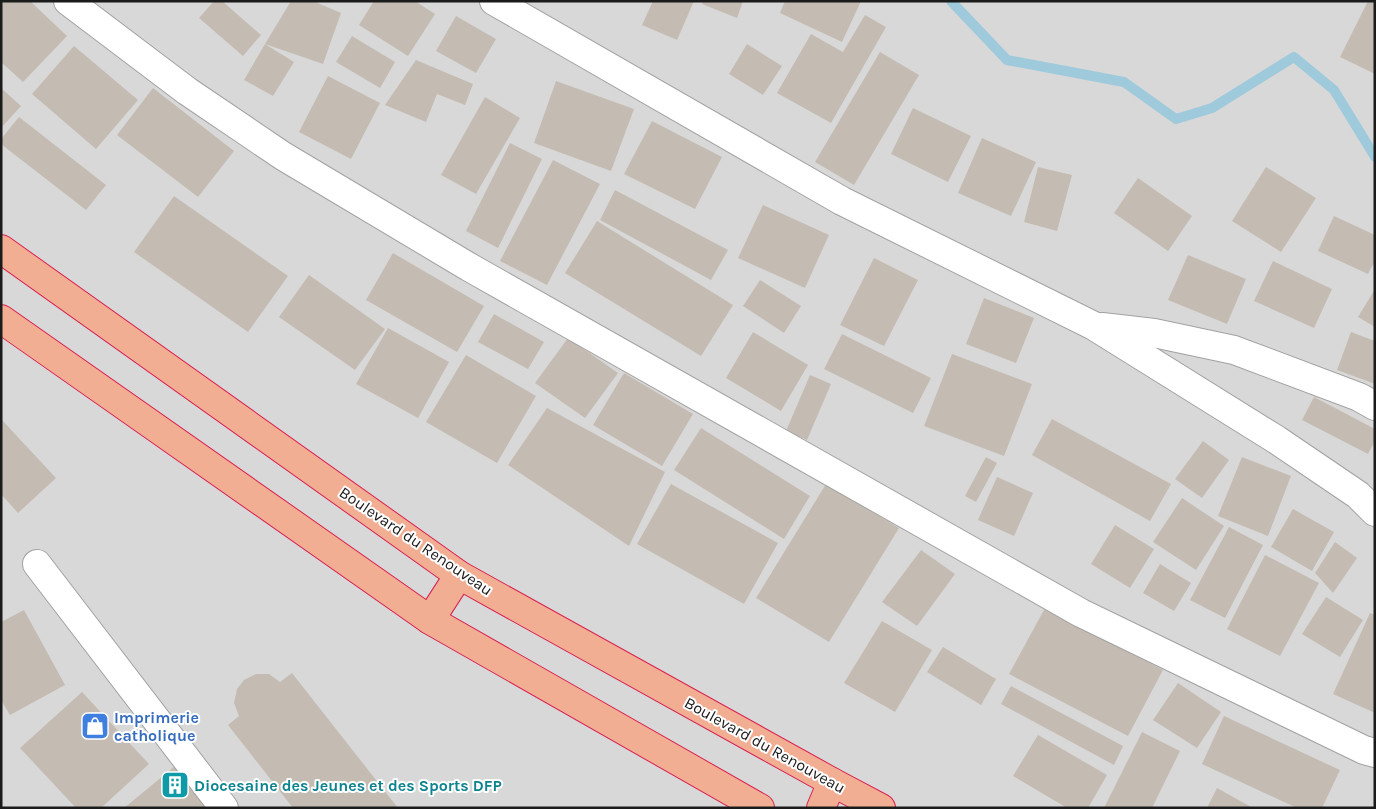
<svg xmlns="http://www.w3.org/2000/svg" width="1376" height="809" viewBox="0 0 1376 809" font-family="Karla,sans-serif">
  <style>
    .residential { fill: #d9d8d8 }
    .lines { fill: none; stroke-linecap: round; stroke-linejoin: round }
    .stream { stroke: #9ecadc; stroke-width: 10 }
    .building { fill: #c4bcb3 }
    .minor-casing { stroke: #a2a2a2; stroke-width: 30 }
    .trunk-casing { stroke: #d82053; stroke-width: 30 }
    .minor { stroke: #fff; stroke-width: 28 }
    .trunk { stroke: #f2ae92; stroke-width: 28 }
    .labels { text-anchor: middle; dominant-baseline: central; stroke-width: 4; stroke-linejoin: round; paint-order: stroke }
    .street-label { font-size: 16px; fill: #1b1b1b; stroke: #fff }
    .shop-label { font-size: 16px; font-weight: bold; fill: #366cbe; stroke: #fff; text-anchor: start }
    .culture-label { font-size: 16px; font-weight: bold; fill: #0d838f; stroke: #fff; text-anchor: start }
  </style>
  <rect width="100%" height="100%" fill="#ede9e0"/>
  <rect class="residential" x="1" y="1" width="1374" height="807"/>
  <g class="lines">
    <path class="stream" d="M951 1 1007 60 1124 82 1176 119 1212 108 1294 57 1334 90 1375 157"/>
  </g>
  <g class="building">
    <path d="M1 1H30L67 36 23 82 1 62Z"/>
    <path d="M214 1H222L261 35 243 56 199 18Z"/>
    <path d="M291 1H313L341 13 323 64 265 44Z"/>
    <path d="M374 1H415L435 14 408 56 359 25Z"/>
    <path d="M653 1H694L677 40 642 25Z"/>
    <path d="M703 1H743L737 18 702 4Z"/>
    <path d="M785 1H861L842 42 780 13Z"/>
    <path d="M1368 1H1375V74L1340 57Z"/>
    <path d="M865 15 886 27 831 123 777 93 811 34 843 52Z"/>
    <path d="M456 16 496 39 476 73 436 51Z"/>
    <path d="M352 36 395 62 380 88 336 62Z"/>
    <path d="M265 44 294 62 273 96 244 80Z"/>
    <path d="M747 44 782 66 763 95 729 74Z"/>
    <path d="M74 46 138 100 96 149 32 94Z"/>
    <path d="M880 52 919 75 854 185 815 162Z"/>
    <path d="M416 60 473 84 465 105 437 94 426 122 385 105Z"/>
    <path d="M328 76 380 103 351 159 299 132Z"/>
    <path d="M556 81 634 109 611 171 534 143Z"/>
    <path d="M1 88 21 106 1 128Z"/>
    <path d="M153 88 234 151 198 197 117 135Z"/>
    <path d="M485 97 520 118 476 194 441 175Z"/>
    <path d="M913 108 971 136 948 182 891 154Z"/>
    <path d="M19 117 106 185 86 210 1 144V139Z"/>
    <path d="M652 121 722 157 695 209 624 174Z"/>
    <path d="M982 138 1036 162 1011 216 958 193Z"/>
    <path d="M510 143 542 159 498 248 466 231Z"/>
    <path d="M553 160 600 184 547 285 500 261Z"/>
    <path d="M1038 167 1072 175 1057 231 1024 222Z"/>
    <path d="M1266 167 1316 198 1281 252 1232 221Z"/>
    <path d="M1138 178 1192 216 1168 251 1114 213Z"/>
    <path d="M615 190 728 250 711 280 600 220Z"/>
    <path d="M174 196 288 276 248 332 134 252Z"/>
    <path d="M763 205 829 235 805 288 738 258Z"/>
    <path d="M1334 216 1375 235V261L1368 274 1318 251Z"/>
    <path d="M597 221 733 305 701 356 565 273Z"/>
    <path d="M393 253 484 306 457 352 366 300Z"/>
    <path d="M1188 255 1246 279 1227 324 1168 300Z"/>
    <path d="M874 258 918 280 884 346 840 325Z"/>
    <path d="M1273 261 1332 289 1314 328 1254 301Z"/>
    <path d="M309 275 385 329 355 370 279 317Z"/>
    <path d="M760 280 801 306 784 333 743 306Z"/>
    <path d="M1375 289V327L1358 317Z"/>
    <path d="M984 298 1034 318 1016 363 966 344Z"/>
    <path d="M494 314 544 342 528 369 478 342Z"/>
    <path d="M388 328 449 362 418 418 356 384Z"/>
    <path d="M753 332 808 365 781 411 726 378Z"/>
    <path d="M1351 332 1375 341V384L1337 370Z"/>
    <path d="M842 334 931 378 913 413 824 369Z"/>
    <path d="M568 338 618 373 585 418 535 383Z"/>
    <path d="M952 354 1032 384 1004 456 924 426Z"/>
    <path d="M466 355 536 396 497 463 426 422Z"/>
    <path d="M624 373 693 414 662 466 593 425Z"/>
    <path d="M810 375 831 384 807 440 786 431Z"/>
    <path d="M1314 397 1375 429V441L1368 454 1302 420Z"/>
    <path d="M547 408 665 472 629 546 508 465Z"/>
    <path d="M1 419 56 478 18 513 1 494Z"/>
    <path d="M1052 419 1171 484 1150 521 1032 455Z"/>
    <path d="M701 428 810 496 784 539 674 470Z"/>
    <path d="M1203 441 1229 460 1202 498 1175 479Z"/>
    <path d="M986 457 997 463 976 502 965 496Z"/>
    <path d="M1242 457 1291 476 1268 536 1218 516Z"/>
    <path d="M997 477 1033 493 1014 536 978 520Z"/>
    <path d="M671 484 778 543 744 604 637 544Z"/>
    <path d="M826 484 899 528 829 642 756 598Z"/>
    <path d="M1182 498 1224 526 1196 570 1153 542Z"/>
    <path d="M1293 509 1334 532 1312 571 1271 547Z"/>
    <path d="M1115 525 1154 549 1130 588 1091 564Z"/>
    <path d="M1229 527 1263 545 1225 618 1190 600Z"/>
    <path d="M1335 542 1357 558 1333 593 1315 573Z"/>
    <path d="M921 550 955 574 917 626 882 602Z"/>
    <path d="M1265 555 1319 583 1280 656 1227 629Z"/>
    <path d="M1160 564 1191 583 1174 611 1143 593Z"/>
    <path d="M1326 597 1363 620 1340 657 1302 634Z"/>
    <path d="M1045 608 1163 670 1128 736 1009 674Z"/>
    <path d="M24 610 65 685 10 715 1 700V622Z"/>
    <path d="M1370 613 1375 615V713L1333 694Z"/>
    <path d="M882 621 932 650 895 712 844 683Z"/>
    <path d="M943 647 996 679 981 705 927 672Z"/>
    <path d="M292 673 398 808H293L228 725 239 716 234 703 237 689 244 680 256 674H269L280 682Z"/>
    <path d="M1178 683 1221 712 1197 748 1153 720Z"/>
    <path d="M1011 686 1123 746 1114 765 1001 704Z"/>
    <path d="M82 692 149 764 101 808H76L20 748Z"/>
    <path d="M1224 716 1340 770 1322 808H1297L1202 764Z"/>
    <path d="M1142 732 1180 751 1152 808H1104Z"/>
    <path d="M1038 735 1107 775 1088 808H1067L1013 776Z"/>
    <path d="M180 762 219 808H124Z"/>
    <path d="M1217 788 1253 808H1207Z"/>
  </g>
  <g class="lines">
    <defs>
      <g id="minor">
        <path d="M68 1 187 91 283 156 469 267 1081 613 1364 750 1375 753"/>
        <path d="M494 1 842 201 1094 326 1277 440 1358 495 1375 512"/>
        <path d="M1102 327 1154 333 1234 350 1359 397 1375 406"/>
        <path d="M37 564 224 808"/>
      </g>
      <g id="trunk">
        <path d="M1 249 459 575 832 782 881 808"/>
        <path d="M1 319 430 620 760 808"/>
        <path d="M430 620 459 575"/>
        <path d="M821 808 832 782"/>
      </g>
    </defs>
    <use href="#minor" class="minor-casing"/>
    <use href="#trunk" class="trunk-casing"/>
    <use href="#minor" class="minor"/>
    <use href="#trunk" class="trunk"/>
  </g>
  <defs>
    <symbol id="shop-square" viewBox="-11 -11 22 22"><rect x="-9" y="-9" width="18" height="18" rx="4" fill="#3f7fe0" stroke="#fff"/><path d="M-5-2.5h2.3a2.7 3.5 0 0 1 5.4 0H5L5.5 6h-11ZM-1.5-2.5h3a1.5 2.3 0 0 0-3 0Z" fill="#fff"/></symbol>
    <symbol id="building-square" viewBox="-11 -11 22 22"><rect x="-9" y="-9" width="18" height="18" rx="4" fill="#0f9aa8" stroke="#fff"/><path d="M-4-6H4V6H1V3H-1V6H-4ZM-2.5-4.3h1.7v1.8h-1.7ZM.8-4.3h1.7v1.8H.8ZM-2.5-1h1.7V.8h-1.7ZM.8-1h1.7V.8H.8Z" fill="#fff"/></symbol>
  </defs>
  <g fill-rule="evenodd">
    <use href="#shop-square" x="79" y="710" width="32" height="32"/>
    <use href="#building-square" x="159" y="769" width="32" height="32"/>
  </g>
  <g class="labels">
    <g class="street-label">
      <text transform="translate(416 541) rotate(34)">Boulevard du Renouveau</text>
      <text transform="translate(765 745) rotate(29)">Boulevard du Renouveau</text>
    </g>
    <g class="shop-label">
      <text x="114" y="717">Imprimerie<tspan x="114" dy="18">catholique</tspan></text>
    </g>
    <g class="culture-label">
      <text x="194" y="785">Diocesaine des Jeunes et des Sports DFP</text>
    </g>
  </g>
  <rect width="1376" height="809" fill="none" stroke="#1b1b1b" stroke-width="5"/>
</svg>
